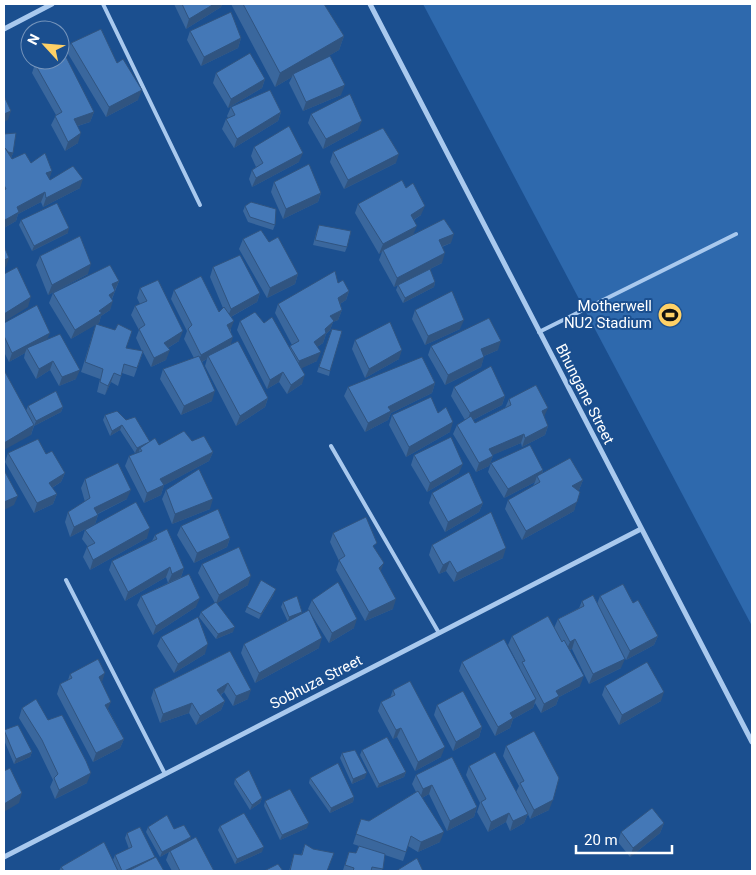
<svg xmlns="http://www.w3.org/2000/svg" width="756" height="875" viewBox="0 0 756 875" font-family="Roboto,sans-serif">
  <style>
    .grass { fill: #2e69ad }
    .lines { fill: none; stroke-linecap: round; stroke-linejoin: round }
    .lane { stroke: #a9c9ee; stroke-width: 4 }
    .street { stroke: #a9c9ee; stroke-width: 5 }
    .wall { fill: #3a679d }
    .shaded-wall { fill: #305480 }
    .building { fill: #4478b7; stroke: #305480 }
    .labels { text-anchor: middle; dominant-baseline: central; stroke-width: 4; stroke-linejoin: round; paint-order: stroke }
    .poi-label { font-size: 15px; fill: #fff; stroke: #1b4f8f; text-anchor: end }
    .street-label { font-size: 15px; fill: #fff; stroke: #1b4f8f }
  </style>
  <rect width="100%" height="100%" fill="#1b4f8f"/>
  <path class="grass" d="M423 4H752V626Z"/>
  <g class="lines">
    <g class="lane">
      <path d="M103 4 200 205"/>
      <path d="M539 332 736 234"/>
      <path d="M331 446 439 633"/>
      <path d="M66 580 165 774"/>
    </g>
    <g class="street">
      <path d="M370 4 752 742"/>
      <path d="M4 29 52 4"/>
      <path d="M4 857 641 529"/>
    </g>
  </g>
  <g class="wall">
    <path d="M174 4H222L221 7 186 29Z"/>
    <path d="M231 4H324L344 36 339 50 321 60 341 95 303 111 289 83 292 77 275 87Z"/>
    <path d="M190 31 241 38 238 48 201 66 187 40Z"/>
    <path d="M71 43 138 100 106 117 67 52Z"/>
    <path d="M35 64 94 112 90 122 78 126V143L65 151 51 125 56 115 32 73Z"/>
    <path d="M216 73 265 79 262 88 228 108 213 83Z"/>
    <path d="M231 107 281 112 278 121 234 148 222 129 226 119 228 118 227 116Z"/>
    <path d="M311 114 358 130 323 149 308 123Z"/>
    <path d="M4 134 13 153 11 158 12 159 31 163 50 180 80 188 43 207 41 202 18 214 16 221 4 228Z"/>
    <path d="M254 147 299 162 252 187 249 179 252 170 256 167 251 156Z"/>
    <path d="M333 152 396 163 344 189 330 162Z"/>
    <path d="M274 182 321 193 318 202 283 219 271 192Z"/>
    <path d="M358 204 421 215 414 220 413 235 451 243 442 247V263L430 269 435 282 434 287 403 303 396 290 398 285 394 287 379 260 382 252 379 254 355 213Z"/>
    <path d="M245 206 275 225 273 230 248 222 243 211Z"/>
    <path d="M21 220 68 233 32 251 19 225Z"/>
    <path d="M317 230 347 247 345 252 313 245Z"/>
    <path d="M243 239 269 242 298 274 295 284 267 298 239 249Z"/>
    <path d="M40 256 88 274 48 295 36 265Z"/>
    <path d="M213 267 260 293 257 302 231 317V345L268 398 265 407 236 426 205 366 207 359 202 362 212 401 181 415 160 379 163 369 194 358 184 339 187 331 171 299 174 290 219 312 223 308 210 277Z"/>
    <path d="M119 281 112 299 110 310 101 316 99 323 96 324 126 348 142 351 136 338 139 330 131 315 135 306 140 304 137 298 140 288 179 341 168 348 166 360 151 367 143 352 134 377 122 373 118 386 111 382 105 395 97 392 100 379 81 372 96 324 71 339 49 303 53 293Z"/>
    <path d="M338 283 349 291 346 300 340 304 342 310 338 320 333 322 330 330 326 334 323 343 317 347V361L301 368 302 384 287 394 279 382 267 389 237 330 240 321 264 323 290 349V346L292 345 275 313 278 304Z"/>
    <path d="M415 310 460 329 425 345 412 319Z"/>
    <path d="M4 323 47 340 76 379 59 386 50 370 36 379 24 358 25 353 9 362 4 352Z"/>
    <path d="M332 329 330 371 329 376 317 372Z"/>
    <path d="M355 340 399 359 365 378 352 349Z"/>
    <path d="M431 346 498 350 484 356 481 367 445 385 428 355Z"/>
    <path d="M435 383 432 393 391 413 388 420 365 432 344 396 348 387Z"/>
    <path d="M454 387 505 396 502 405 473 420 475 423 505 408 509 399 544 417 548 426 545 435 522 447 521 443 492 455 493 456 489 466 476 472 453 434 457 425 465 420 451 396Z"/>
    <path d="M28 406 63 407 61 412 34 426 31 435 26 411Z"/>
    <path d="M438 413 450 432 406 457 389 425 392 415Z"/>
    <path d="M105 415 126 420 150 442 159 445 192 441 213 452 209 461 164 485 161 495 144 503 125 466 129 456 138 453 139 451 135 453 120 430 110 436 103 420Z"/>
    <path d="M8 453 46 454 65 473 61 482 52 488 57 494 53 504 34 513 5 462Z"/>
    <path d="M414 455 459 473 427 492 411 465Z"/>
    <path d="M491 463 543 470 542 474 583 480 579 490H578L574 511 522 540 505 509 508 500 533 486 535 482 504 498 488 472Z"/>
    <path d="M85 479 127 499 98 514V515L95 524 70 537 65 522 68 512 85 502 81 488Z"/>
    <path d="M166 490 210 509 172 524 162 499Z"/>
    <path d="M432 493 483 503 479 512 445 532 429 503Z"/>
    <path d="M181 526 230 538 227 547 194 563 177 535Z"/>
    <path d="M85 530 147 538 90 570 83 557 87 547H88L82 539Z"/>
    <path d="M333 533 375 549 381 572 393 609 365 621 336 570 339 561 330 542Z"/>
    <path d="M155 535 184 568 181 577 196 607 153 635 137 605 141 596 168 583 166 577 125 601 109 570 112 561 152 541Z"/>
    <path d="M432 545 503 558 454 582 446 571 439 574 429 555Z"/>
    <path d="M202 564 248 585 217 603 233 632 216 639 199 617 201 612 215 603 198 573Z"/>
    <path d="M274 594 259 619 245 612 247 607Z"/>
    <path d="M600 596 633 603 658 636 654 645 626 660 615 640 621 668 589 684 572 649 569 650 580 686 559 697 556 705 541 713 535 703 533 708 513 719 510 728 495 736 459 671 462 662 520 668 508 645 512 636 554 628 558 619 579 608 582 601 597 604Z"/>
    <path d="M312 600 354 628 329 643 308 609Z"/>
    <path d="M283 602 302 612 301 614 319 648 255 683 241 653 244 644 288 622 281 607Z"/>
    <path d="M161 637 205 654 174 673 157 646Z"/>
    <path d="M230 651 248 699 233 706 224 692 221 695 225 701 221 710 196 725 189 713 160 723 151 698 154 689Z"/>
    <path d="M70 674 102 682 108 709 124 739 120 748 93 762 57 694 60 684 68 680Z"/>
    <path d="M605 686 661 701 619 725 602 695Z"/>
    <path d="M393 690 441 757 415 771 397 737 393 739 378 711 381 702 390 698Z"/>
    <path d="M437 705 482 727 479 737 453 751 434 715Z"/>
    <path d="M22 708 48 720 87 783 55 799 50 787 53 780 38 749 19 718Z"/>
    <path d="M4 730 32 752 30 757 14 764 4 740Z"/>
    <path d="M506 746 549 810 530 819 528 814 524 823 510 831 506 822 488 832 477 812 480 803 466 775 469 766 516 792 519 786 503 756Z"/>
    <path d="M362 750 406 772 404 777 377 788 360 755Z"/>
    <path d="M342 753 365 778 352 784 340 758Z"/>
    <path d="M416 775 477 807 474 817 447 831 429 794 422 798 440 842 418 852 408 846 403 861 385 855 382 871H346L343 870 349 852 356 853 359 846 353 844 361 819 369 821 416 792 412 784Z"/>
    <path d="M310 778 354 797 353 802 330 813 309 783Z"/>
    <path d="M235 779 262 798 260 803 250 810 234 784Z"/>
    <path d="M265 801 307 828 280 840 264 806Z"/>
    <path d="M664 823 660 833 630 857 618 842 621 832Z"/>
    <path d="M220 826 262 852 235 864 218 830Z"/>
    <path d="M148 827 174 829 191 837 189 841 214 871H172L166 860 169 852 160 857 146 832Z"/>
    <path d="M127 833 155 857 164 871H118L113 860 115 855 129 849 125 838Z"/>
    <path d="M305 844 327 871H328H289L294 854 301 855Z"/>
    <path d="M61 867 118 871H59Z"/>
  </g>
  <g class="shaded-wall">
    <path d="M214 4H222L221 7 186 29 189 19Z"/>
    <path d="M344 36 339 50 294 76 293 74 292 77 275 87 280 73Z"/>
    <path d="M241 38 238 48 201 66 204 57Z"/>
    <path d="M265 79 262 88 228 108 231 99Z"/>
    <path d="M345 85 341 95 303 111 306 102Z"/>
    <path d="M142 90 138 100 106 117 109 107Z"/>
    <path d="M11 111 8 120 4 122V114Z"/>
    <path d="M94 112 90 122 71 128 74 119Z"/>
    <path d="M281 112 278 121 234 148 237 139Z"/>
    <path d="M362 121 358 130 323 149 326 139Z"/>
    <path d="M81 133 78 143 65 151 68 142Z"/>
    <path d="M4 152 13 153 11 158Z"/>
    <path d="M303 153 299 162 252 187 256 178Z"/>
    <path d="M399 154 396 163 344 189 348 180Z"/>
    <path d="M52 171 49 180 46 173Z"/>
    <path d="M83 179 80 188 43 207 46 198Z"/>
    <path d="M45 192 41 202 18 214 16 221 4 228V224L5 220 17 207Z"/>
    <path d="M321 193 318 202 283 219 286 209Z"/>
    <path d="M425 206 421 215 407 224 411 215Z"/>
    <path d="M417 226 413 235 383 250 382 252 379 254 383 244Z"/>
    <path d="M69 228 68 233 32 251 34 246Z"/>
    <path d="M454 234 451 243 435 249 439 240Z"/>
    <path d="M445 253 442 263 394 287 397 278Z"/>
    <path d="M9 258 6 267 4 268V260Z"/>
    <path d="M91 264 88 274 48 295 52 285Z"/>
    <path d="M298 274 295 284 267 298 270 288Z"/>
    <path d="M119 281 115 290 109 294 112 284Z"/>
    <path d="M435 282 434 287 403 303 405 298Z"/>
    <path d="M115 291 111 300 109 295Z"/>
    <path d="M349 291 346 300 335 307 338 298Z"/>
    <path d="M260 293 257 302 227 319 231 309Z"/>
    <path d="M31 297 28 307 4 322V314Z"/>
    <path d="M113 301 110 310 101 316 99 323 71 339 75 330 99 311Z"/>
    <path d="M342 310 338 320 333 322 330 330 326 334 323 343 311 351 314 342 330 316Z"/>
    <path d="M464 320 460 329 425 345 428 336Z"/>
    <path d="M234 321 230 331 227 325Z"/>
    <path d="M183 331 179 341 161 352 164 343Z"/>
    <path d="M50 333 46 342 27 348 25 353 9 362 12 353Z"/>
    <path d="M233 337 230 347 208 356 207 359 197 364 201 355Z"/>
    <path d="M501 341 498 350 477 359 481 349Z"/>
    <path d="M170 350 166 360 151 367 154 358Z"/>
    <path d="M402 350 399 359 365 378 369 369Z"/>
    <path d="M321 352 317 361 296 371 299 361Z"/>
    <path d="M484 357 481 367 445 385 448 375Z"/>
    <path d="M53 361 50 370 36 379 39 369Z"/>
    <path d="M80 370 76 379 59 386 62 377Z"/>
    <path d="M283 372 279 382 267 389 270 380Z"/>
    <path d="M114 373 111 382 105 395 108 386Z"/>
    <path d="M305 375 302 384 287 394 291 385Z"/>
    <path d="M435 383 432 393 391 413 388 420 365 432 368 423 388 407Z"/>
    <path d="M215 391 212 401 181 415 184 406Z"/>
    <path d="M505 396 502 405 467 423 470 413Z"/>
    <path d="M268 398 265 407 236 426 240 416Z"/>
    <path d="M63 407 61 412 34 426 36 421Z"/>
    <path d="M548 408 544 417 542 411Z"/>
    <path d="M453 422 450 432 406 457 409 447Z"/>
    <path d="M34 425 31 435 4 450V443Z"/>
    <path d="M122 425 120 430 110 436 112 431Z"/>
    <path d="M548 426 545 435 522 447 525 438Z"/>
    <path d="M524 434 521 443 486 458 489 449Z"/>
    <path d="M150 443 140 448 139 451 135 453 137 448Z"/>
    <path d="M213 452 209 461 157 489 160 479Z"/>
    <path d="M493 456 489 466 476 472 479 463Z"/>
    <path d="M463 464 459 473 427 492 430 483Z"/>
    <path d="M543 470 539 479 537 476 535 482 504 498 508 489Z"/>
    <path d="M65 473 61 482 45 492 49 483Z"/>
    <path d="M583 480 579 490 568 496 572 486Z"/>
    <path d="M164 485 161 495 144 503 147 493Z"/>
    <path d="M131 490 127 499 91 517 94 508Z"/>
    <path d="M57 494 53 504 34 513 37 503Z"/>
    <path d="M18 496 14 505 4 510V502Z"/>
    <path d="M213 499 210 509 172 524 175 514Z"/>
    <path d="M577 502 574 511 522 540 526 531Z"/>
    <path d="M483 503 479 512 445 532 448 522Z"/>
    <path d="M98 515 95 524 70 537 74 527Z"/>
    <path d="M150 528 147 538 90 570 93 560Z"/>
    <path d="M230 538 227 547 194 563 197 553Z"/>
    <path d="M506 548 503 558 454 582 457 573Z"/>
    <path d="M450 561 446 571 439 574 443 565Z"/>
    <path d="M384 563 380 573 379 568Z"/>
    <path d="M170 567 166 577 125 601 128 592Z"/>
    <path d="M184 568 181 577 168 583 172 574Z"/>
    <path d="M251 576 248 585 216 604 219 595Z"/>
    <path d="M276 589 274 594 259 619 261 614Z"/>
    <path d="M200 598 196 607 153 635 156 626Z"/>
    <path d="M396 599 393 609 365 621 369 612Z"/>
    <path d="M302 612 301 617 288 622 289 617Z"/>
    <path d="M357 619 354 628 329 643 332 633Z"/>
    <path d="M235 627 233 632 216 639 218 634Z"/>
    <path d="M658 636 654 645 626 660 630 651Z"/>
    <path d="M322 638 319 648 255 683 259 673Z"/>
    <path d="M575 639 572 649 566 651 570 642Z"/>
    <path d="M208 644 205 654 174 673 178 664Z"/>
    <path d="M625 659 621 668 589 684 593 674Z"/>
    <path d="M105 673 102 682 99 677Z"/>
    <path d="M584 676 580 686 559 697 556 705 541 713 544 704 556 691Z"/>
    <path d="M228 683 224 692 214 699 217 690Z"/>
    <path d="M251 690 248 699 233 706 236 696Z"/>
    <path d="M664 692 661 701 619 725 622 715Z"/>
    <path d="M536 699 533 708 513 719 510 728 495 736 498 727 510 713Z"/>
    <path d="M225 701 221 710 196 725 200 716Z"/>
    <path d="M111 702 107 711 105 705Z"/>
    <path d="M192 703 189 713 160 723 163 714Z"/>
    <path d="M482 727 479 737 453 751 456 742Z"/>
    <path d="M401 728 397 737 393 739 396 730Z"/>
    <path d="M124 739 120 748 93 762 96 753Z"/>
    <path d="M445 747 441 757 415 771 418 762Z"/>
    <path d="M32 752 30 757 14 764 16 759Z"/>
    <path d="M406 772 404 777 377 788 379 784Z"/>
    <path d="M91 773 87 783 55 799 59 790Z"/>
    <path d="M367 773 365 778 352 784 353 779Z"/>
    <path d="M432 785 429 794 420 799 423 789Z"/>
    <path d="M22 793 19 803 4 812V804Z"/>
    <path d="M354 797 353 802 330 813 331 808Z"/>
    <path d="M262 798 260 803 250 810 252 805Z"/>
    <path d="M553 800 549 810 530 819 534 810Z"/>
    <path d="M477 807 474 817 447 831 450 821Z"/>
    <path d="M509 813 506 822 488 832 491 822Z"/>
    <path d="M528 814 524 823 510 831 513 821Z"/>
    <path d="M309 823 307 828 280 840 282 835Z"/>
    <path d="M664 823 660 833 630 857 633 848Z"/>
    <path d="M444 832 440 842 418 852 421 842Z"/>
    <path d="M191 837 189 841 160 857 162 852Z"/>
    <path d="M264 847 262 852 235 864 237 859Z"/>
    <path d="M155 857 130 870V871H124Z"/>
  </g>
  <g class="building">
    <path d="M182 4H214L189 19Z"/>
    <path d="M243 4H324L344 36 280 73Z"/>
    <path d="M231 12 241 38 204 57 190 31Z"/>
    <path d="M101 29 117 63 123 59 142 90 109 107 71 43Z"/>
    <path d="M62 49 94 112 74 119 81 133 68 142 55 116 62 112 35 64 42 60H60V51Z"/>
    <path d="M250 53 265 79 231 99 216 73Z"/>
    <path d="M330 56 345 85 306 102 293 74Z"/>
    <path d="M270 90 281 112 237 139 226 119 235 115 231 107Z"/>
    <path d="M350 94 362 121 326 139 311 114Z"/>
    <path d="M4 96 11 111 4 114Z"/>
    <path d="M289 126 303 153 256 178 252 170 263 163 254 147Z"/>
    <path d="M383 128 399 154 348 180 333 152Z"/>
    <path d="M16 133 13 153 8 152 5 148H4V134Z"/>
    <path d="M4 148H5L12 159 25 153 31 163 45 153 52 171 46 173 50 180 73 166 83 179 46 198 45 192 17 207 19 212 5 220 4 216V190L6 189 4 185Z"/>
    <path d="M309 164 321 193 286 209 274 182Z"/>
    <path d="M402 180 406 188 413 183 425 206 411 215 417 226 383 244 358 204Z"/>
    <path d="M251 202 276 209 275 225 250 217 245 206Z"/>
    <path d="M57 203 69 228 34 246 21 220Z"/>
    <path d="M444 219 454 234 439 240 445 253 397 278 383 250Z"/>
    <path d="M319 225 351 231 347 247 315 240Z"/>
    <path d="M261 230 269 242 278 237 298 274 270 288 243 239Z"/>
    <path d="M80 236 91 264 52 285 40 256Z"/>
    <path d="M4 246 9 258 4 260Z"/>
    <path d="M240 255 260 293 231 309 213 267Z"/>
    <path d="M110 265 119 281 112 284 115 291 109 295 113 301 99 311 102 313 75 330 53 293Z"/>
    <path d="M17 267 31 297 4 314V274Z"/>
    <path d="M430 269 435 282 405 298 398 285Z"/>
    <path d="M335 271 338 283 343 280 349 291 338 298 342 310 330 316 334 321 325 329 326 333 314 342 321 352 299 361 290 346 299 341 278 304Z"/>
    <path d="M201 276 219 312 224 307 234 321 227 325 233 337 201 355 188 329 192 325 174 290Z"/>
    <path d="M158 280 183 331 164 343 170 350 154 358 139 329 145 325 135 306 147 301 140 288Z"/>
    <path d="M452 291 464 320 428 336 415 310Z"/>
    <path d="M37 305 50 333 12 353 4 336V323Z"/>
    <path d="M255 312 264 323 272 317 305 375 291 385 283 372 270 380 240 321Z"/>
    <path d="M489 318 501 341 481 349 484 357 448 375 431 346Z"/>
    <path d="M390 322 402 350 369 369 355 340Z"/>
    <path d="M96 324 115 330 118 324 132 331 126 348 143 351 137 368 124 364 121 376 114 373 108 386 100 382 103 369 85 362Z"/>
    <path d="M332 329 342 331 330 371 319 367Z"/>
    <path d="M60 334 80 370 62 377 53 361 39 369 27 348Z"/>
    <path d="M238 341 268 398 240 416 208 356Z"/>
    <path d="M199 356 215 391 184 406 163 369Z"/>
    <path d="M422 357 435 383 388 407 391 411 368 423 348 387Z"/>
    <path d="M491 366 505 396 470 413 454 387Z"/>
    <path d="M4 370 34 425 4 443Z"/>
    <path d="M536 385 548 408 542 411 548 426 525 438 524 434 489 449 493 456 479 463 457 425 471 416 475 423 511 405 509 399Z"/>
    <path d="M56 391 63 407 36 421 28 406Z"/>
    <path d="M431 397 438 413 446 407 453 422 409 447 392 415Z"/>
    <path d="M117 411 126 420 135 417 150 442 145 444 137 448 122 425 112 431 105 415Z"/>
    <path d="M184 431 192 441 204 436 213 452 160 479 164 485 147 493 129 456 142 451 140 448 155 438 159 445Z"/>
    <path d="M451 437 463 464 430 483 414 455Z"/>
    <path d="M38 439 46 454 52 451 65 473 49 483 57 494 37 503 8 453Z"/>
    <path d="M530 445 543 470 508 489 491 463Z"/>
    <path d="M570 458 583 480 572 486 580 492 577 502 526 531 508 500 540 482 537 476Z"/>
    <path d="M118 463 131 490 94 508 98 515 74 527 68 512 90 498 85 479Z"/>
    <path d="M199 469 213 499 175 514 166 490Z"/>
    <path d="M4 470 18 496 4 502Z"/>
    <path d="M469 472 483 503 448 522 432 493Z"/>
    <path d="M136 502 150 528 93 560 87 547 95 543 85 530Z"/>
    <path d="M218 509 230 538 197 553 181 526Z"/>
    <path d="M491 512 506 548 457 573 450 561 443 565 432 545Z"/>
    <path d="M366 517 377 543 373 546 384 563 379 568 396 599 369 612 339 560 345 556 333 533Z"/>
    <path d="M167 529 184 568 172 574 170 567 128 592 112 561 157 539 155 535Z"/>
    <path d="M239 547 251 576 219 595 202 564Z"/>
    <path d="M189 574 200 598 156 626 141 596Z"/>
    <path d="M261 580 276 589 261 614 247 607Z"/>
    <path d="M338 582 357 619 332 633 312 600Z"/>
    <path d="M623 584 633 603 638 600 658 636 630 651 600 596Z"/>
    <path d="M593 595 625 659 593 674 575 639 570 642 558 619 584 606 582 601Z"/>
    <path d="M297 596 302 612 289 617 283 602Z"/>
    <path d="M216 602 235 627 218 634 201 612Z"/>
    <path d="M309 610 322 638 259 673 244 644Z"/>
    <path d="M548 616 562 642 564 640 584 676 556 691 559 696 544 704 522 662 525 661 512 636Z"/>
    <path d="M198 617 208 644 178 664 161 637Z"/>
    <path d="M504 639 536 699 510 713 513 718 498 727 462 662Z"/>
    <path d="M230 651 251 690 236 696 228 683 217 690 225 701 200 716 192 703 163 714 154 689Z"/>
    <path d="M98 659 105 673 99 677 111 702 105 705 124 739 96 753 60 684 72 678 70 674Z"/>
    <path d="M647 662 664 692 622 715 605 686Z"/>
    <path d="M410 681 445 747 418 762 401 728 396 730 381 702 395 695 393 690Z"/>
    <path d="M463 691 482 727 456 742 437 705Z"/>
    <path d="M36 699 48 720 62 715 86 761 91 773 59 790 54 778 58 774 42 740 22 708Z"/>
    <path d="M18 725 32 752 16 759 4 730Z"/>
    <path d="M534 731 559 778 553 800 534 810 520 783 524 781 506 746Z"/>
    <path d="M387 737 406 772 379 784 362 750Z"/>
    <path d="M355 750 367 773 353 779 342 753Z"/>
    <path d="M495 752 528 814 513 821 509 813 491 822 481 802 486 799 469 766Z"/>
    <path d="M452 757 477 807 450 821 432 785 423 789 416 775Z"/>
    <path d="M338 763 354 797 331 808 310 778Z"/>
    <path d="M10 768 22 793 4 804V771Z"/>
    <path d="M249 770 262 798 252 805 235 779Z"/>
    <path d="M290 789 309 823 282 835 265 801Z"/>
    <path d="M418 791 444 832 421 842 411 836 406 852 356 834 361 819 369 821Z"/>
    <path d="M652 808 664 823 633 848 621 832Z"/>
    <path d="M244 813 264 847 237 859 220 826Z"/>
    <path d="M167 815 174 829 184 825 191 837 162 852 148 827Z"/>
    <path d="M140 827 155 857 124 871H122L115 855 132 847 127 833Z"/>
    <path d="M196 837 214 871H180L170 851Z"/>
    <path d="M104 842 118 871H64L61 867Z"/>
    <path d="M305 844 313 849 334 853 327 871H328H290L294 854 302 855Z"/>
    <path d="M359 846 385 854 383 869 372 867 371 871H353L354 868 345 865 349 852 356 853Z"/>
    <path d="M156 857 164 871H131L130 870Z"/>
    <path d="M417 858 423 871H396Z"/>
    <path d="M278 864 283 871H264Z"/>
  </g>
  <defs>
    <symbol id="stadium-disc" viewBox="-11 -11 22 22"><circle r="9.5" fill="#ffd166" stroke="#1b4f8f"/><path d="M0-5a6.5 5 0 1 0 0 10a6.5 5 0 1 0 0-10ZM-3.5-1.8h7v3.6h-7Z" fill="#111"/></symbol>
  </defs>
  <g fill-rule="evenodd">
    <use href="#stadium-disc" x="656" y="301" width="28" height="28"/>
  </g>
  <g class="labels">
    <g class="poi-label">
      <text x="652" y="306">Motherwell<tspan x="652" dy="17">NU2 Stadium</tspan></text>
    </g>
    <g class="street-label">
      <text transform="translate(585 394) rotate(63)">Bhungane Street</text>
      <text transform="translate(316 682) rotate(-27)">Sobhuza Street</text>
    </g>
  </g>
  <rect width="756" height="875" fill="none" stroke="#ffffff" stroke-width="10"/>
  <g transform="translate(45 45) rotate(296)"><circle r="24" fill="#1b4f8f" stroke="#7695bc"/>
  <path d="M0-4L9 19L0 12L-9 19Z" fill="#ffd166"/>
  <text y="-8" font-size="14" font-weight="bold" text-anchor="middle" fill="#ffffff">N</text>
  </g>
  <path d="M576 845v8h96v-8" fill="none" stroke="#ffffff" stroke-width="2.5"/>
  <text x="584" y="845" font-size="15" fill="#ffffff" stroke="#1b4f8f" stroke-width="4" paint-order="stroke">20 m</text>
</svg>
